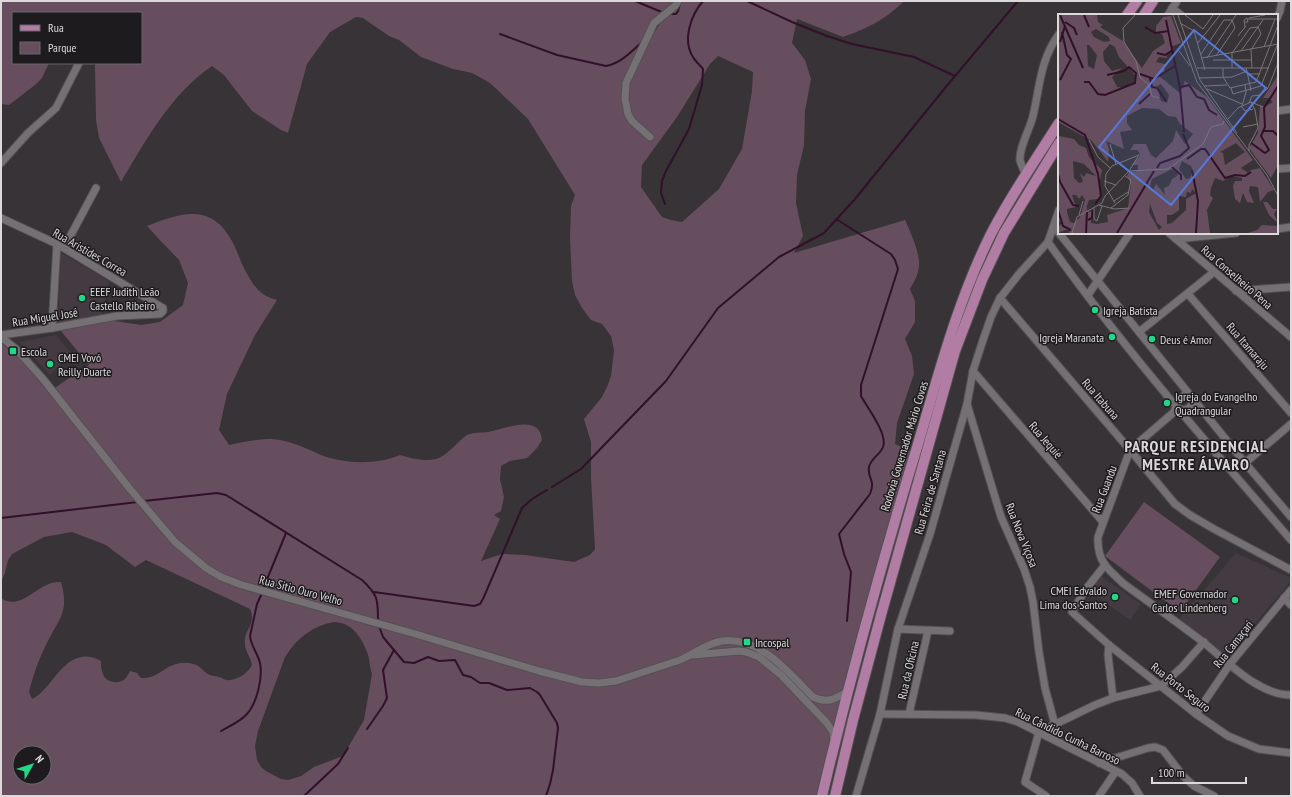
<svg xmlns="http://www.w3.org/2000/svg" width="1292" height="797" viewBox="0 0 1292 797" font-family="'PT Sans Narrow',sans-serif">
  <style>
    .built { fill: #443a41 }
    .green { fill: #664e5f; fill-rule: evenodd }
    .lines { fill: none; stroke-linecap: round; stroke-linejoin: round }
    .stream { stroke: #32102a; stroke-width: 2 }
    .minor-casing { stroke: #545052; stroke-width: 9 }
    .primary-casing { stroke: #545052; stroke-width: 12 }
    .minor { stroke: #757073; stroke-width: 7 }
    .primary { stroke: #b27da4; stroke-width: 10 }
    .poi-dot { fill: #20d887; stroke: #1d1b1d; stroke-width: 1.5 }
    .labels { text-anchor: middle; dominant-baseline: central; stroke-width: 3; stroke-linejoin: round; paint-order: stroke }
    .street-label { font-size: 12px; fill: #dcd9db; stroke: #1d1b1d }
    .poi-label { font-size: 12px; fill: #dcd9db; stroke: #1d1b1d; text-anchor: start }
    .district-label { font-size: 16px; font-weight: bold; letter-spacing: 1px; fill: #dcd9db; stroke: #1d1b1d }
    .inset-river { fill: none; stroke: #32102a; stroke-width: 2 }
    .inset-road { fill: none; stroke: #797578; stroke-width: 1 }
    .view { fill: #5678d9; fill-opacity: 0.15; stroke: #5678d9; stroke-width: 2 }
    .inset-edge { fill: none; stroke: #dcd9db; stroke-width: 2 }
  </style>
  <rect width="100%" height="100%" fill="#373336"/>
  <g class="built">
    <path d="M61 253 109 281 101 316 58 324Z"/>
    <path d="M56 335 71 353 50 375 19 342Z"/>
    <path d="M1236 553 1291 578V581L1227 657 1179 619Z"/>
    <path d="M1100 575 1141 604 1130 620 1089 591Z"/>
  </g>
  <g class="green">
    <path d="M1 1H904C885 20 868 28 843 37L797 19 792 43 805 60 811 79 805 111 804 145 797 175 796 203 803 236 794 253 905 220C910 231 920 253 919 265 919 274 914 282 910 289L915 301V322L905 339 912 356 914 374 897 423 895 444 912 452 816 796H1V596L2 599C23 611 39 580 61 582 70 613 58 619 46 645 38 661 33 676 29 692L32 699C54 689 66 642 101 661 101 665 101 670 103 674 105 681 115 684 122 681 126 679 128 675 130 671L137 673 141 678C161 679 167 660 189 663 202 665 201 671 210 675 212 676 216 676 219 677 223 678 225 681 230 680 239 679 248 673 252 665 251 658 245 651 245 644 243 630 257 625 250 609L146 560 135 567 106 545 72 532 44 537 12 554 8 560 5 573 1 582V343L27 364 50 391 89 365 56 325 108 320 141 325 160 322 183 305 188 283 179 260 157 237 147 226C178 214 208 203 229 236 235 245 238 255 242 264 246 273 255 289 263 294 267 297 273 299 277 300L255 335 227 394 219 430 229 445C243 442 258 439 272 439 289 440 306 448 321 455 345 464 376 465 400 455 410 458 425 462 436 459 446 457 458 441 467 435 473 432 482 433 488 432 504 429 540 413 542 440L537 448 527 458 510 461 501 466 500 479 504 497 501 511 494 515 500 519 481 561 502 554 525 555 574 562 590 555 595 549 591 477V442L584 419 602 397 607 387 611 376 614 350 611 336 602 324 591 320 582 308 575 295 572 281 570 238 571 206 575 195 528 119 490 83 472 73 453 69 421 57 399 40 389 36 363 18 356 17 330 32 307 64 288 133 281 130 252 111 224 75 212 66C171 94 146 140 121 182L99 138 96 120 95 65 96 63H141V13H13V63H49L42 78 35 85 9 105 1 104ZM718 56 753 72 752 91 742 149 719 189 682 222 671 220 662 217 641 187 642 165 677 117 710 64ZM334 622C351 622 361 636 367 652 370 659 369 666 372 674L364 720 343 756 314 767 301 776 288 780 281 779 266 771 261 767 257 760 255 746 258 731 285 657C297 638 312 626 334 622ZM20 753H44V777H20Z"/>
    <path d="M1144 502 1220 557 1180 612 1105 556Z"/>
  </g>
  <g class="lines">
    <g class="stream">
      <path d="M635 1 664 13"/>
      <path d="M747 1 792 22 827 36 852 44 914 57 955 76"/>
      <path d="M668 14H676L678 11 680 3"/>
      <path d="M654 31 660 21"/>
      <path d="M500 34 557 55 606 66C621 63 631 52 642 42"/>
      <path d="M665 204 661 193 662 181 666 171 689 129 702 85 703 69C700 65 695 61 693 57 682 40 691 15 703 1"/>
      <path d="M836 219 891 254 895 260 898 269 861 385V396C867 407 888 434 883 447 880 455 871 458 869 467 867 479 876 479 870 494L839 534 844 554 851 572 847 621"/>
      <path d="M552 487 581 469 666 381 718 308 779 257 824 233 855 199 945 88 1018 1"/>
      <path d="M144 501 217 493 226 495 362 580C378 595 378 599 378 620"/>
      <path d="M1 518 138 502"/>
      <path d="M263 589 286 533"/>
      <path d="M374 592 474 606 480 604 483 599 522 508 532 499 547 490"/>
      <path d="M379 626 383 637 404 662 414 663 428 657 439 661 455 660 463 675 471 677 480 683H489L507 690 530 688 537 692 540 695 557 723 558 728 553 770 550 784 546 796"/>
      <path d="M367 729 383 706 387 698 383 670 394 650"/>
      <path d="M221 731C230 726 241 721 247 714 257 703 263 677 260 663 258 654 251 646 250 636L257 604 262 593"/>
      <path d="M304 796 338 764 348 748"/>
    </g>
    <defs>
      <g id="minor">
        <path d="M1172 8 1181 15"/>
        <path d="M1168 15 1177 1"/>
        <path d="M1277 18 1280 11 1282 1"/>
        <path d="M1277 111 1291 109"/>
        <path d="M650 137 632 121 628 114 625 99 626 83 654 23 675 6 678 1"/>
        <path d="M1 163 28 133 56 108 79 63"/>
        <path d="M1277 169 1291 168"/>
        <path d="M1026 175C1024 170 1021 165 1020 160 1019 147 1030 129 1033 116 1040 86 1040 60 1059 34"/>
        <path d="M1 218 57 244 163 308V311L160 314 117 316 52 328 1 335"/>
        <path d="M1054 227 1245 463 1291 517"/>
        <path d="M1277 229 1291 227"/>
        <path d="M1169 233 1291 337"/>
        <path d="M1176 239 1236 233"/>
        <path d="M1048 242C1122 347 1207 443 1291 540"/>
        <path d="M64 248 96 188"/>
        <path d="M1236 291 1291 287"/>
        <path d="M1188 294 1291 413"/>
        <path d="M1088 295 1130 233"/>
        <path d="M1000 298 1130 450 1175 504 1190 515 1214 529 1291 570"/>
        <path d="M52 328 57 244"/>
        <path d="M1139 332 1214 272"/>
        <path d="M1 337 16 349 43 379 130 489 175 542 206 568 221 577 242 585 419 635 539 671 582 682 599 683 616 681 680 660C694 654 707 643 722 641 760 636 789 673 813 697 828 704 835 699 848 691"/>
        <path d="M973 371 1103 522"/>
        <path d="M1195 401 1188 409 1174 412 1130 450 1098 537C1097 561 1107 569 1124 584 1150 603 1177 622 1203 642 1227 661 1258 695 1291 695"/>
        <path d="M967 404 1001 517 1024 569 1030 587 1033 602 1039 652 1045 688 1055 725"/>
        <path d="M1175 409 1179 399 1188 393"/>
        <path d="M1245 463 1291 424"/>
        <path d="M1105 565 1086 589 1072 612 1109 645 1196 714 1228 736 1259 749 1291 753"/>
        <path d="M1284 598 1291 605"/>
        <path d="M898 629 950 631"/>
        <path d="M1109 645 1108 655 1113 698"/>
        <path d="M692 655 739 651 746 652 759 657 781 675 827 723 833 732 834 740"/>
        <path d="M880 714 976 715 1005 718 1018 722 1122 774 1132 783 1140 796"/>
        <path d="M909 714 928 631"/>
        <path d="M1196 714 1230 664 1291 590"/>
        <path d="M1039 732 1095 705 1113 698 1161 686 1182 667 1204 642"/>
        <path d="M1039 732 1025 782 1046 796"/>
        <path d="M1099 763 1148 748 1155 747 1163 750 1183 776 1194 786 1214 796"/>
        <path d="M856 796 880 714 898 629 930 534 967 404 973 371 982 343 991 317 1000 298 1019 274 1048 242 1059 210"/>
        <path d="M1099 796 1116 771"/>
      </g>
      <g id="primary">
        <path d="M1127 15 1137 1"/>
        <path d="M1144 15 1153 1"/>
        <path d="M822 796C850 678 882 561 918 444 939 373 958 300 991 234 1011 195 1036 159 1059 123"/>
        <path d="M835 796 853 720 881 615 955 351 982 280 1004 233 1059 143"/>
      </g>
    </defs>
    <use href="#minor" class="minor-casing"/>
    <use href="#primary" class="primary-casing"/>
    <use href="#minor" class="minor"/>
    <use href="#primary" class="primary"/>
  </g>
  <g class="poi-dot">
    <circle cx="82" cy="298" r="4"/>
    <circle cx="1095" cy="310" r="4"/>
    <circle cx="1112" cy="337" r="4"/>
    <circle cx="1152" cy="339" r="4"/>
    <rect x="9" y="347" width="8" height="8" rx="2"/>
    <circle cx="50" cy="364" r="4"/>
    <circle cx="1167" cy="403" r="4"/>
    <circle cx="1115" cy="597" r="4"/>
    <circle cx="1235" cy="600" r="4"/>
    <rect x="743" y="638" width="8" height="8" rx="2"/>
  </g>
  <g class="labels">
    <g class="street-label">
      <text transform="translate(90 252) rotate(30)">Rua Aristides Correa</text>
      <text transform="translate(1237 277) rotate(41)">Rua Conselheiro Pena</text>
      <text transform="translate(45 317) rotate(-9)">Rua Miguel José</text>
      <text transform="translate(1248 346) rotate(49)">Rua Itamaraju</text>
      <text transform="translate(1101 399) rotate(49)">Rua Itabuna</text>
      <text transform="translate(1046 440) rotate(49)">Rua Jequié</text>
      <text transform="translate(904 446) rotate(-73)">Rodovia Governador Mário Covas</text>
      <text transform="translate(1104 489) rotate(-69)">Rua Guandu</text>
      <text transform="translate(930 492) rotate(-74)">Rua Feira de Santana</text>
      <text transform="translate(1022 535) rotate(68)">Rua Nova Viçosa</text>
      <text transform="translate(301 590) rotate(15)">Rua Sitio Ouro Velho</text>
      <text transform="translate(1233 644) rotate(-52)">Rua Camaçari</text>
      <text transform="translate(908 670) rotate(-77)">Rua da Oficina</text>
      <text transform="translate(1181 687) rotate(38)">Rua Porto Seguro</text>
      <text transform="translate(1068 736) rotate(26)">Rua Cândido Cunha Barroso</text>
    </g>
    <g class="poi-label">
      <text x="90" y="291">EEEF Judith Leão<tspan x="90" dy="14">Castello Ribeiro</tspan></text>
      <text x="1103" y="310">Igreja Batista</text>
      <text x="1104" y="337" text-anchor="end">Igreja Maranata</text>
      <text x="1160" y="339">Deus é Amor</text>
      <text x="21" y="351">Escola</text>
      <text x="58" y="357">CMEI Vovó<tspan x="58" dy="14">Reilly Duarte</tspan></text>
      <text x="1175" y="396">Igreja do Evangelho<tspan x="1175" dy="14">Quadrangular</tspan></text>
      <text x="1107" y="590" text-anchor="end">CMEI Edvaldo<tspan x="1107" dy="14">Lima dos Santos</tspan></text>
      <text x="1227" y="593" text-anchor="end">EMEF Governador<tspan x="1227" dy="14">Carlos Lindenberg</tspan></text>
      <text x="755" y="642">Incospal</text>
    </g>
    <g class="district-label">
      <text x="1196" y="446">PARQUE RESIDENCIAL<tspan x="1196" dy="18">MESTRE ÁLVARO</tspan></text>
    </g>
  </g>
  <g transform="translate(1058 14)">
    <rect width="220" height="220" fill="#373336"/>
    <path d="M0 1H39L40 8 45 11 42 13 65 27 84 54 95 37 107 29 104 20 98 18V12L105 3 113 2 123 29 115 32 111 39 108 40 109 44 101 43 98 48 107 50 106 59 101 62 122 79 127 67 149 83 195 146 183 154 190 159 193 156 202 154 216 176 210 178 202 188 200 173 192 172 191 177 196 189 189 188 185 179 182 189 177 185 175 172 177 167H184V164L174 162 165 167 157 164 153 174 152 181 155 184 149 196 152 219H10L13 216H7L0 219V213L4 209 0 206 1 122 16 125 21 131 28 134 31 143 44 156 41 170 44 181 40 185 31 186 29 192V197L33 198V209L39 210 50 208 49 201 70 194 73 169 69 162 71 158 80 157V151H74L82 142 80 136H72L76 130H88L93 141 98 144 115 127 118 116 127 130 135 120 122 110 118 103 110 102 101 95 84 94 69 102V109L74 116 62 118 66 135 48 127 51 136 50 148 34 127 0 108ZM38 15 51 23 52 27 46 28 36 23 33 18ZM52 30 57 33 61 43 77 61 78 67 66 74 59 73 54 63 64 54 54 57 46 47 45 38ZM29 31H31L39 41 36 55 30 52ZM103 70 111 81 109 89 103 87 99 72ZM178 129 187 138 167 151 165 139 162 138ZM15 147 26 150 38 162 28 159 26 163 22 159 25 168 21 169 16 164ZM124 147 133 152 135 157 132 164 128 165 121 155ZM114 155 120 159 119 162 114 165 111 172 106 174 107 181 98 170 95 176 92 172 94 165ZM134 175 138 179 128 185V196L114 209 109 210V201H114L121 196V182L128 183 129 178 133 179ZM14 181H18L21 185 24 181 27 186 22 203 16 209 12 208 9 198V195L18 193ZM92 190 99 209 104 213 101 216 91 198ZM220 61V151L213 164 191 134 200 119 202 91 206 93 215 88 211 84H205ZM205 188H209L215 195H219L216 200 220 209 211 201ZM204 211 220 212V219H190L199 216Z" fill="#664e5f" fill-rule="evenodd"/>
    <path class="inset-river" d="M2 1 25 54M26 1 31 13M108 6 122 74 126 118M7 8 16 14 19 21M87 13 97 19 111 17M2 28 7 12M99 39 107 41 115 36M82 60 96 65 117 52M49 61 66 57 71 53 79 60M92 64 94 73 99 74 108 87M2 66 13 45 9 41 4 18M26 68H31L40 80 47 81 77 69 78 60M123 73 131 71 139 83 146 85 151 96 159 101M81 90 92 80M0 105 27 121 40 160 43 182 37 190M206 117H215L220 122M193 129 207 139 211 136 203 122 207 113 206 94 220 72M129 145 143 135H147L167 164 177 161 187 162 193 158M114 153 123 161V166M99 154 102 149 122 142 131 134 125 120M134 156 140 187 138 219M0 160 2 168 15 191 21 192M0 196 5 212 13 216M30 206 34 204 35 196M28 219 29 198M59 219 96 157"/>
    <path class="inset-road" d="M77 1 65 14 66 28 78 47 82 63 91 71 94 82 101 84M115 1 139 68 209 161 220 182M120 1 142 66 179 119M127 1 145 15M191 4 207 1M190 5H220M187 8H190L189 4 186 6 187 13M122 9 136 17 147 56M145 15 155 1M180 22 188 12M140 29 162 1M206 33 217 5M193 36 203 20 200 13M193 36 194 54M121 37 132 52M183 37 205 6M143 40 166 6H174M158 42 177 14 174 6M144 44 220 30M149 44 178 1M155 46H194M139 54H211M165 54V63L172 74 198 68 220 11M174 54V39L192 14 200 13M189 57 193 77M189 60H202M141 64 174 63 189 57 188 54M146 72 169 71M173 74 175 80 203 72 220 29M149 75 184 90M191 89 194 82 203 81 210 74 220 49M183 92 187 97 195 95M184 92 188 78 187 71M170 105 180 94 193 88 205 93M185 113 200 110M31 126 40 143 52 154M52 130 58 150M191 137V131L200 114 197 96 193 88M71 157 110 155 145 130 153 113 165 110 166 107M46 167 58 171M56 187 70 178M57 189 47 172 48 160 54 152 81 141M41 191 56 195 72 194M36 194V205L39 207 44 192M53 194 70 181 73 166 67 162M21 201 25 187M14 219 19 203 44 189 47 182 71 157 81 141"/>
    <path class="view" d="M136 16 208 74 113 191 41 133Z"/>
    <rect width="220" height="220" class="inset-edge"/>
  </g>
  <rect width="1292" height="797" fill="none" stroke="#dcd9db" stroke-width="4"/>
  <rect x="12" y="12" width="130" height="52" fill="#1d1b1d" stroke="#696769"/>
  <rect x="20" y="25" width="20" height="6" fill="#b27da4" stroke="#696769"/>
  <text x="48" y="32" font-size="12" fill="#dcd9db">Rua</text>
  <rect x="20" y="42" width="20" height="12" fill="#664e5f" stroke="#696769"/>
  <text x="48" y="52" font-size="12" fill="#dcd9db">Parque</text>
  <g transform="translate(32 765) rotate(51)"><circle r="19" fill="#1d1b1d" stroke="#696769"/>
  <path d="M0-3L7 15L0 10L-7 15Z" fill="#20d887"/>
  <text y="-6" font-size="11" font-weight="bold" text-anchor="middle" fill="#dcd9db">N</text>
  </g>
  <path d="M1152 777v6h94v-6" fill="none" stroke="#dcd9db" stroke-width="2"/>
  <text x="1158" y="777" font-size="12" fill="#dcd9db" stroke="#1d1b1d" stroke-width="3" paint-order="stroke">100 m</text>
</svg>
